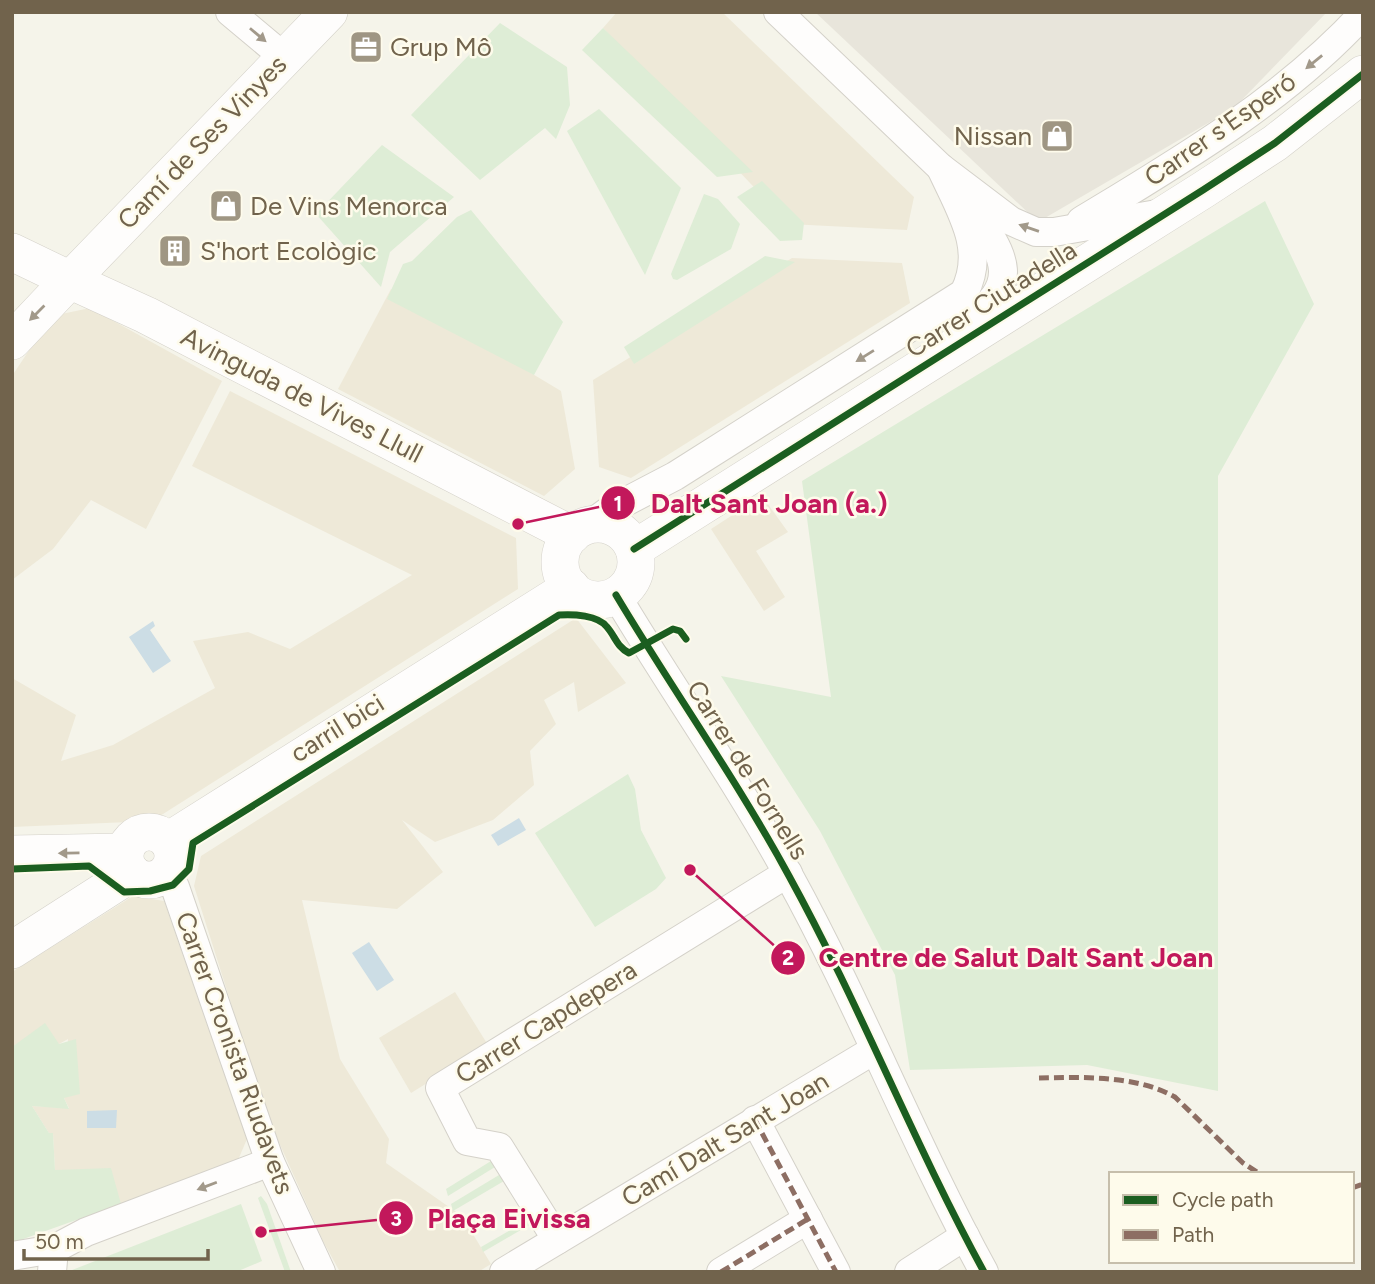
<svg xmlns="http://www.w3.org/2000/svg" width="1375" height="1284" viewBox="0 0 1375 1284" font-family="Figtree,sans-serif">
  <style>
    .residential { fill: #eee9d8 }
    .industrial { fill: #e8e5db }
    .green { fill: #deedd6 }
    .water { fill: #ccdde5 }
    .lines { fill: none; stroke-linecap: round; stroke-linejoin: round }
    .minor-casing { stroke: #d4d1c9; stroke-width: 30 }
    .tertiary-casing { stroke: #d4d1c9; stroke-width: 38 }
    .minor { stroke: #fefdfc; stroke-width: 28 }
    .tertiary { stroke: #fefdfc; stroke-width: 37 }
    .quiet { stroke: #8d6e63; stroke-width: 5; stroke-dasharray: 10 5; stroke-linecap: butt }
    .cycleway-casing { stroke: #fefbeb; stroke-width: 11 }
    .cycleway { stroke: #1b5e20; stroke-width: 7 }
    .oneway { fill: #a2998a }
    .labels { text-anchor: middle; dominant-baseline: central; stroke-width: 5; stroke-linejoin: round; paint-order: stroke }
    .poi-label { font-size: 26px; fill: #71634c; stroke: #fefbeb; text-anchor: start }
    .street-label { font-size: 26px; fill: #71634c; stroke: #fefbeb }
    .leader { fill: none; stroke: #c2185b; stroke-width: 2.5 }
    .callout-dot { fill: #c2185b; stroke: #fefbeb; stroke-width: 2.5 }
    .mark-label { font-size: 21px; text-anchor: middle; font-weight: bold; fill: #fff }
    .callout-label { font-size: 28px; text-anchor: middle; font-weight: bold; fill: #c2185b; stroke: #fefbeb; stroke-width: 5; stroke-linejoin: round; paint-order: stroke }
  </style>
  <rect width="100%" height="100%" fill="#f5f4ea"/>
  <g class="residential">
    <path d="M617 12H722L914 197 907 230 789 224 603 28Z"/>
    <path d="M792 258 902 263 910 303 631 478 599 467 593 380Z"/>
    <path d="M391 289 561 391 575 469 544 496 338 389Z"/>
    <path d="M90 308 222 381 146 529 91 500 53 549 12 580V376L52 316Z"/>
    <path d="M230 391 516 538 518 589 152 821 12 827V678L76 715 61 761 113 745 215 688 193 641 248 632 290 649 412 575 192 466Z"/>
    <path d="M762 496 788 532 756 551 785 597 764 611 711 529Z"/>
    <path d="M576 618 626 683 578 712 574 682 544 700 556 724 530 751 534 785 493 820 435 842 402 820 443 872 397 909 302 900 340 1059 389 1139 386 1163 462 1216 491 1264 478 1272H340L323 1241 265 1111 194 886 201 856Z"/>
    <path d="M133 896 164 901 247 1139 238 1160 119 1207 55 1170 53 1133H49L32 1106 69 1108 64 1098 68 1039 59 1044 31 1035 12 1047V972Z"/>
    <path d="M455 992 488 1045 411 1093 379 1038Z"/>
  </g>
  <path class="industrial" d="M815 12H1327L1234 108 1038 222Z"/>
  <g class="green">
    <path d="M500 23 567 67 570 105 556 139 545 128 480 180 411 115Z"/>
    <path d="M603 28 753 172 717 177 582 50Z"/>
    <path d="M599 109 681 188 645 275 567 131Z"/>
    <path d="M382 145 454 197 390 252 381 287 316 214Z"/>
    <path d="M762 181 804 223 802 240 780 241 737 197Z"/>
    <path d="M704 194 718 199 740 224 731 249 677 280 673 279 671 274Z"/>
    <path d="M1265 201 1314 304 1218 476V1091L1087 1065 910 1070 895 975 820 831 721 676 831 697 802 481Z"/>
    <path d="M471 210 563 322 534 375 387 299 403 264 412 261 457 217Z"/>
    <path d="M765 256 795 262 634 364 624 347Z"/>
    <path d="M628 774 635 789 641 830 666 878 656 889 595 927 535 833Z"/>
    <path d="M45 1023 59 1044 76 1039 80 1094 64 1098 69 1109 32 1106 49 1133H53L55 1170 111 1168 121 1204 12 1243V1047Z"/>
    <path d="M491 1161 495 1167 448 1196 446 1189Z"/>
    <path d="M499 1175 504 1181 453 1211 451 1204Z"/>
    <path d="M261 1196 267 1204 291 1272H285L258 1198Z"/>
    <path d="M241 1204 262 1261 236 1272H67Z"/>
    <path d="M528 1220 531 1224 483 1252 481 1247Z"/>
  </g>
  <g class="water">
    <path d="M153 621 155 626 150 630 171 661 153 673 129 637Z"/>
    <path d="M519 818 526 830 498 846 491 835Z"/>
    <path d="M369 942 394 980 377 991 352 953Z"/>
    <path d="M117 1110 116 1128H87V1111Z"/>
  </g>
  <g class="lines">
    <defs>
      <g id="minor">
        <path d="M230 12 285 58"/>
        <path d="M778 12 941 168 1011 221 1036 232H1054L1157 214"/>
        <path d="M1081 221C1180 161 1284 100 1363 14"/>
        <path d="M963 324C1024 285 1006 256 970 207"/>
        <path d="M588 526 610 510 675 476 964 293C987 249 960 210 941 168"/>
        <path d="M616 595C672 689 737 780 789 876 860 1005 913 1142 984 1272"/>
        <path d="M165 875 175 887 270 1162 321 1272"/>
        <path d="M755 1120 836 1272"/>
        <path d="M557 1240 499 1147 467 1141 440 1088 788 873"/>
        <path d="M12 1256 54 1249"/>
        <path d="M52 1272 54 1249 86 1232 270 1162"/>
        <path d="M504 1272 874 1050"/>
        <path d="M721 1272 808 1219"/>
        <path d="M909 1272 965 1236"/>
      </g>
      <g id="tertiary">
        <path d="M12 252 62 276"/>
        <path d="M77 273 329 12"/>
        <path d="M78 284 146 315 572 535"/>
        <path d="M12 341 64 286"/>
        <circle cx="598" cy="562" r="38"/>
        <path d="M634 549 1203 190 1275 143 1363 74"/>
        <circle cx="149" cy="856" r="24"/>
        <path d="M168 841 571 587"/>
        <path d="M12 854 125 852"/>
        <path d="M12 950 132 873"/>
      </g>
    </defs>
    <use href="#minor" class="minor-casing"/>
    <use href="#tertiary" class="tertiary-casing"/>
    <use href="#minor" class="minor"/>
    <use href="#tertiary" class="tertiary"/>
    <g class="quiet">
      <path d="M1039 1078C1082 1077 1136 1075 1175 1097L1243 1163 1260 1174"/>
      <path d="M755 1120 836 1272"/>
      <path d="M1352 1188 1363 1184"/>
      <path d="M507 1270V1272"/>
      <path d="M721 1272 808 1219"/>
    </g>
    <defs>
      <g id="cycleway">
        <path d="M634 549 1203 190 1275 143 1363 74"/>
        <path d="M616 595C672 689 737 780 789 876 860 1005 913 1142 984 1272"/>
        <path d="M12 869 89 866 124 892 150 891 173 885 189 869 193 843 559 615C573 614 598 615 607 627 615 636 617 647 629 653L673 629 680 631 686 639"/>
      </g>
    </defs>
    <use href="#cycleway" class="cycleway-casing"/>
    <use href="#cycleway" class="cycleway"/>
  </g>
  <defs><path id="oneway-solid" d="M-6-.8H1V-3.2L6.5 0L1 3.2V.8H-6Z" transform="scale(1.75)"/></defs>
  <g class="oneway">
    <use href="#oneway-solid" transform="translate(258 35) rotate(40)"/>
    <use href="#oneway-solid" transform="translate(1314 62) rotate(141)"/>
    <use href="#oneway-solid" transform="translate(1029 228) rotate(-161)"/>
    <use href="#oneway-solid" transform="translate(37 313) rotate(135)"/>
    <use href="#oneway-solid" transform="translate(865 356) rotate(148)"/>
    <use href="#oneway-solid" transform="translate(69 853) rotate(179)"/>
    <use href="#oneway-solid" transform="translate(207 1186) rotate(159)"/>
  </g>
  <defs>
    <symbol id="office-square" viewBox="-11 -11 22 22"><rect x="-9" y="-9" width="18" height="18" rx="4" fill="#9f9683" stroke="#fefbeb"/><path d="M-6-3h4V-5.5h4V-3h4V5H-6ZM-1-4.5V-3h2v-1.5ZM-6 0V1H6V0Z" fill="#fff"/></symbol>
    <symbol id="shop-square" viewBox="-11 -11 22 22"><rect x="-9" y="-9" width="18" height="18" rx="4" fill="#9f9683" stroke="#fefbeb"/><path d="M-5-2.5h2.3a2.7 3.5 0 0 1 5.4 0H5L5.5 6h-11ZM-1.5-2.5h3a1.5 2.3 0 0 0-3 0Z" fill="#fff"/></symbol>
    <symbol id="building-square" viewBox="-11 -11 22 22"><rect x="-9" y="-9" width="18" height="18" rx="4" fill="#9f9683" stroke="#fefbeb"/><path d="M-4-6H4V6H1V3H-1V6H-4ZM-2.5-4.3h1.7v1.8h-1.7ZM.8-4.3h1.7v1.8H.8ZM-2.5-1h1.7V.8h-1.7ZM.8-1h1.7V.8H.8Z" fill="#fff"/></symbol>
  </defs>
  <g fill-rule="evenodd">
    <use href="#office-square" x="347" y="28" width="38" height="38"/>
    <use href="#shop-square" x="1038" y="117" width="38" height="38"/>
    <use href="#shop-square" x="207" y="187" width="38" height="38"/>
    <use href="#building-square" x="156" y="232" width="38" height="38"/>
  </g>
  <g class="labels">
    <g class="poi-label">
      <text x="390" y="47">Grup Mô</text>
      <text x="1032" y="136" text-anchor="end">Nissan</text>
      <text x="250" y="206">De Vins Menorca</text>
      <text x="200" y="251">S'hort Ecològic</text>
    </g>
    <g class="street-label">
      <text transform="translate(1220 129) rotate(-35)">Carrer s'Esperó</text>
      <text transform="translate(202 142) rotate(-46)">Camí de Ses Vinyes</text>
      <text transform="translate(991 299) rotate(-32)">Carrer Ciutadella</text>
      <text transform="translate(302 395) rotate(27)">Avinguda de Vives Llull</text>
      <text transform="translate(337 728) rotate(-32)">carril bici</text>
      <text transform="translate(748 770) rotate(58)">Carrer de Fornells</text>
      <text transform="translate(546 1022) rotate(-32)">Carrer Capdepera</text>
      <text transform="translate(235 1053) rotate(70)">Carrer Cronista Riudavets</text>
      <text transform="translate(725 1139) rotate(-31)">Camí Dalt Sant Joan</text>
    </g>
  </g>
  <path class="leader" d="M518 524L618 503M690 870L788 958M261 1232L396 1218"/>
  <g class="callout-dot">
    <circle cx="518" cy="524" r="7"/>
    <circle cx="690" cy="870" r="7"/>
    <circle cx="261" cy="1232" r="7"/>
    <circle cx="618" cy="503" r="18"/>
    <circle cx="788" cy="958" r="18"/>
    <circle cx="396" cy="1218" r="18"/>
  </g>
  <g class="mark-label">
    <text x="618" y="511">1</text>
    <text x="788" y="965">2</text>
    <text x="396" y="1226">3</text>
  </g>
  <g class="callout-label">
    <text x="769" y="513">Dalt Sant Joan (a.)</text>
    <text x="1016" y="967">Centre de Salut Dalt Sant Joan</text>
    <text x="509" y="1228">Plaça Eivissa</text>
  </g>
  <rect width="1375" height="1284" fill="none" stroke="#71634c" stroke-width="28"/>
  <rect x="1109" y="1172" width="245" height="91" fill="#fefbeb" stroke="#c6beab" stroke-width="2"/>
  <rect x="1123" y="1195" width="35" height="10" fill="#1b5e20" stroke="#c6beab" stroke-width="2"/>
  <text x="1172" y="1207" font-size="21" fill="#71634c">Cycle path</text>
  <rect x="1123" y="1230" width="35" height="10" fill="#8d6e63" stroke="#c6beab" stroke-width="2"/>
  <text x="1172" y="1242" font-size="21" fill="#71634c">Path</text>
  <path d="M24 1249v10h184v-10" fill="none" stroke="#71634c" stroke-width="3.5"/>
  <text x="35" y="1249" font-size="21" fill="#71634c" stroke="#fefbeb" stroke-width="5" paint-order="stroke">50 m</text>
</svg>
